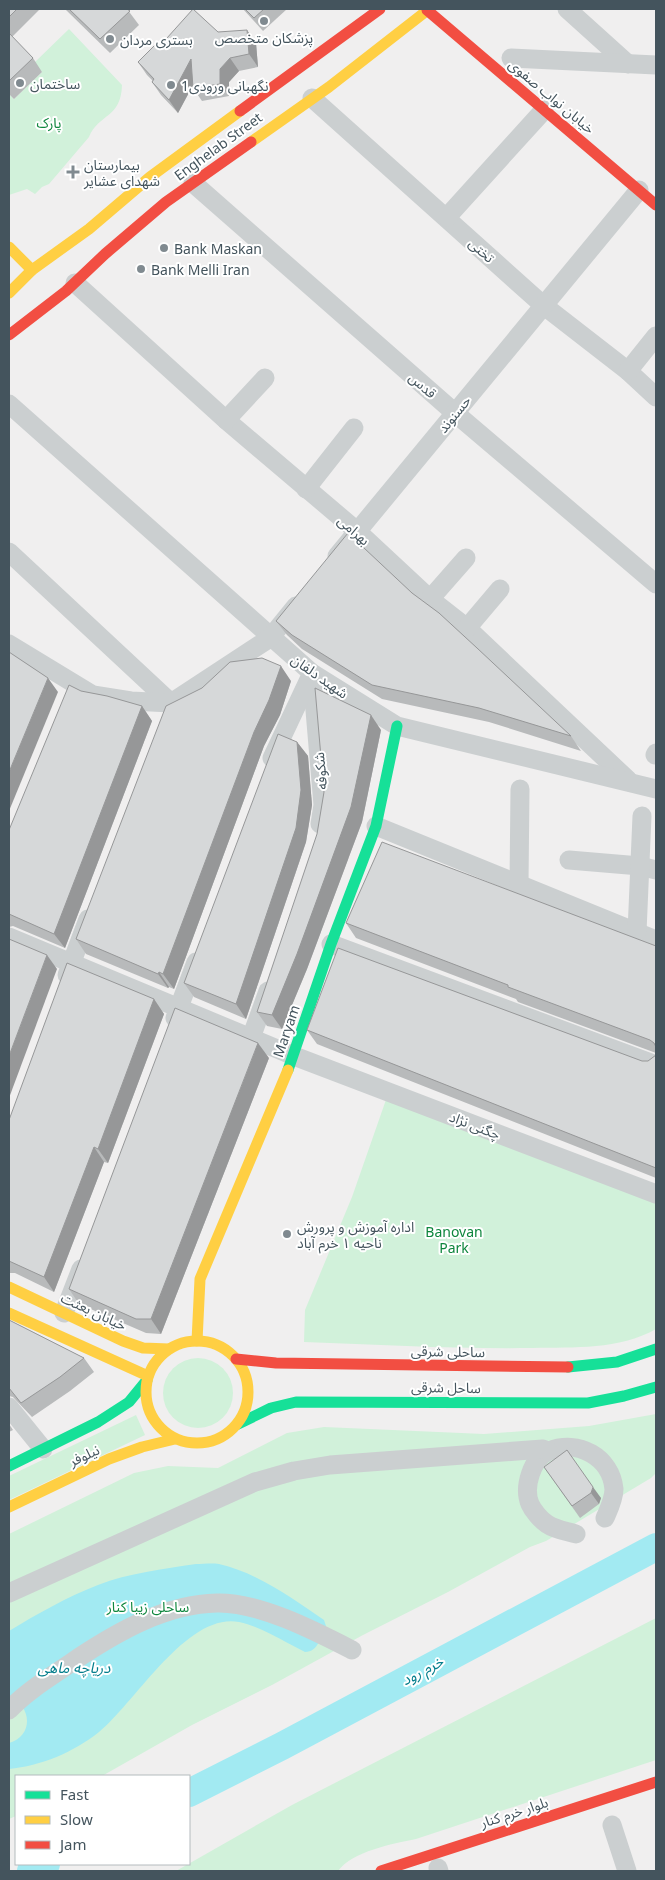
<svg xmlns="http://www.w3.org/2000/svg" width="665" height="1880" viewBox="0 0 665 1880" font-family="'Noto Sans','Noto Sans Arabic',sans-serif">
  <style>
    .green { fill: #d1f1da }
    .water { fill: #a2eaf2 }
    .lines { fill: none; stroke-linecap: round; stroke-linejoin: round }
    .river { stroke: #a2eaf2; stroke-width: 28 }
    .street { stroke: #cbcfd0; stroke-width: 19 }
    .fast { stroke: #16e098; stroke-width: 11 }
    .slow { stroke: #ffcf43; stroke-width: 11 }
    .jam { stroke: #f24e42; stroke-width: 11 }
    .wall { fill: #b8babb }
    .shaded-wall { fill: #969798 }
    .building { fill: #d6d8d9; stroke: #969798 }
    .poi-dot { fill: #808a90; stroke: #fff; stroke-width: 2 }
    .labels { text-anchor: middle; dominant-baseline: central; stroke-width: 4; stroke-linejoin: round; paint-order: stroke }
    .poi-label { font-size: 14px; fill: #44545d; stroke: #fff; text-anchor: start }
    .street-label { font-size: 14px; fill: #44545d; stroke: #fff }
    .park-label { font-size: 14px; fill: #0e863d; stroke: #fff }
    .water-label { font-size: 15px; font-style: italic; fill: #047e8c; stroke: #fff }
  </style>
  <rect width="100%" height="100%" fill="#f0efef"/>
  <g class="green">
    <path d="M69 29 122 85C121 119 99 113 89 137L49 184 42 187 35 194 27 189 9 195V94L14 99 42 72 34 63Z"/>
    <path d="M388 1094 656 1202V1329C619 1350 574 1347 533 1348 457 1349 381 1345 304 1342L305 1310 352 1197Z"/>
    <circle cx="198" cy="1393" r="35"/>
    <path d="M656 1414V1473L651 1478 546 1541 530 1547 448 1592 363 1635 272 1685 192 1725 102 1776H16V1816L9 1819V1534L134 1473 168 1466 218 1468 287 1433 324 1427 484 1434 589 1426Z"/>
    <path d="M136 1415 145 1435 9 1500V1476Z"/>
    <path d="M656 1618V1760L416 1839C392 1844 353 1851 338 1871H176L292 1805Z"/>
  </g>
  <path class="water" d="M196 1564C203 1564 212 1563 219 1564 258 1573 292 1598 324 1620L326 1626C320 1636 319 1652 305 1652 284 1642 262 1627 239 1622 187 1612 135 1703 99 1732 74 1752 41 1766 9 1769V1743C34 1736 32 1705 9 1697V1631C37 1614 67 1597 98 1585 129 1573 163 1569 196 1564Z"/>
  <g class="lines">
    <g class="river">
      <path d="M189 1793 282 1746 656 1547"/>
      <path d="M31 1871 46 1864"/>
    </g>
    <g class="street">
      <path d="M567 9 628 64"/>
      <path d="M511 58 656 65"/>
      <path d="M312 98 543 305 628 371 656 397"/>
      <path d="M193 183 455 413 656 584"/>
      <path d="M447 217 544 110"/>
      <path d="M75 283 226 420 358 532 430 599 467 628 628 780"/>
      <path d="M628 371 656 336"/>
      <path d="M9 404 312 673 397 726 656 789"/>
      <path d="M226 420 265 378"/>
      <path d="M306 489 354 428"/>
      <path d="M9 552 171 703 170 706"/>
      <path d="M337 556 639 190"/>
      <path d="M430 599 466 558"/>
      <path d="M467 628 500 589"/>
      <path d="M9 644 93 695 131 701 171 703 270 638 296 606"/>
      <path d="M312 675 323 805 320 824"/>
      <path d="M655 755 656 753"/>
      <path d="M272 758 312 673"/>
      <path d="M376 826 656 940"/>
      <path d="M569 860 640 866 656 870"/>
      <path d="M519 884 520 789"/>
      <path d="M637 932 642 816"/>
      <path d="M9 937 294 1056 656 1194"/>
      <path d="M331 944 656 1065"/>
      <path d="M67 975 88 919"/>
      <path d="M175 1018 196 962"/>
      <path d="M251 1038 268 991"/>
      <path d="M64 1313 81 1269"/>
      <path d="M9 1407 43 1449"/>
      <path d="M576 1534C566 1531 556 1530 547 1524 541 1520 533 1511 530 1504 523 1487 532 1458 549 1451 578 1439 611 1457 614 1489 614 1499 609 1509 605 1518"/>
      <path d="M9 1593 255 1482 294 1471 330 1465 543 1449 548 1451"/>
      <path d="M9 1710C29 1689 54 1675 78 1658 119 1631 166 1604 217 1603 259 1602 315 1631 352 1650"/>
      <path d="M612 1825 627 1871"/>
      <path d="M438 1868 439 1871"/>
    </g>
    <g class="fast">
      <path d="M288 1070 331 944 376 826 397 726"/>
      <path d="M568 1367 617 1362 656 1349"/>
      <path d="M238 1424 271 1408 296 1402 588 1403 624 1396 656 1387"/>
      <path d="M9 1466 98 1422 129 1402 147 1380"/>
    </g>
    <g class="slow">
      <path d="M251 142 329 87 429 9"/>
      <path d="M9 247 32 270"/>
      <path d="M9 293 32 270 89 229 150 177 240 111"/>
      <path d="M9 1287 123 1341 143 1348 169 1349"/>
      <path d="M9 1313 148 1376"/>
      <circle cx="197" cy="1392" r="51"/>
      <path d="M197 1341 200 1279 288 1070"/>
      <path d="M9 1507 109 1459 142 1447 175 1439"/>
    </g>
    <g class="jam">
      <path d="M427 10 656 205"/>
      <path d="M240 111 380 9"/>
      <path d="M9 335 66 291 105 254 166 202 251 142"/>
      <path d="M236 1359 276 1363 568 1367"/>
      <path d="M381 1871 656 1782"/>
    </g>
  </g>
  <g class="wall">
    <path d="M9 9H40L12 37 33 58 42 72 14 99 9 94Z"/>
    <path d="M65 9H127L139 25 110 53Z"/>
    <path d="M243 9H287L263 31Z"/>
    <path d="M218 32 256 43 258 67 239 71 229 82V96L202 101 193 88V85L178 113 161 95 152 82 153 81 147 75 138 62 158 48Z"/>
    <path d="M412 593 571 736 581 751 489 722 382 699 302 649 287 635 276 621Z"/>
    <path d="M291 681 280 715 264 746 174 989 169 987 168 988 86 954 76 939Z"/>
    <path d="M81 691 142 706 152 721 65 948 13 926 9 927V830Z"/>
    <path d="M381 730 362 822 307 969 282 1029 267 1026 257 1012Z"/>
    <path d="M297 742 308 756 312 805 306 842 246 1019 194 997 184 983Z"/>
    <path d="M346 923 656 946V1053L518 1002 516 999 356 938Z"/>
    <path d="M154 999 164 1014 108 1163 104 1162 54 1292 15 1273H9V1120Z"/>
    <path d="M307 1030 642 1061H648L656 1055V1054V1178L317 1044Z"/>
    <path d="M269 1058 161 1334 146 1333 79 1304 69 1289Z"/>
    <path d="M9 1320 84 1358 94 1372 70 1391 32 1417 13 1397 9 1396Z"/>
    <path d="M9 1424 13 1430 9 1432Z"/>
    <path d="M544 1467 601 1498 599 1504 580 1518Z"/>
  </g>
  <g class="shaded-wall">
    <path d="M247 30 256 43 258 67 249 54Z"/>
    <path d="M230 58 239 71 229 82V96L220 84V69Z"/>
    <path d="M191 59 200 72 178 113 169 100Z"/>
    <path d="M281 666 291 681 280 715 264 746 174 989 163 974 254 732Z"/>
    <path d="M48 678 58 692 9 811V772Z"/>
    <path d="M142 706 152 721 65 948 54 934Z"/>
    <path d="M371 715 381 730 362 822 307 969 282 1029 272 1015Z"/>
    <path d="M297 742 308 756 312 805 306 842 246 1019 236 1004Z"/>
    <path d="M47 955 57 969 9 1098V1056Z"/>
    <path d="M159 972 169 987 168 988 158 974Z"/>
    <path d="M154 999 164 1014 108 1163 98 1149Z"/>
    <path d="M258 1043 269 1058 161 1334 151 1319Z"/>
    <path d="M94 1147 104 1162 54 1292 44 1277Z"/>
    <path d="M593 1487 601 1498 599 1504 591 1493Z"/>
  </g>
  <g class="building">
    <path d="M9 9H17L9 17Z"/>
    <path d="M69 9H127L130 11 100 39Z"/>
    <path d="M193 9 218 32 247 30 249 54 230 58 220 69V84L193 88 191 59 169 100 152 82 154 79 138 62 155 45 158 48Z"/>
    <path d="M245 9H264L254 18Z"/>
    <path d="M9 33 33 58 9 81Z"/>
    <path d="M348 533 412 593 439 613 477 648 571 736 479 708 372 685 292 635 276 621Z"/>
    <path d="M9 652 48 678 9 772Z"/>
    <path d="M262 658 281 666 269 700 254 732 163 974 159 972 158 974 76 939 166 706 202 688 230 662Z"/>
    <path d="M69 685 81 691 107 696 142 706 54 934 9 914V830Z"/>
    <path d="M315 688 371 715 351 807 297 954 272 1015 257 1012 317 834 324 792Z"/>
    <path d="M278 734 297 742 301 790 296 828 236 1004 184 983Z"/>
    <path d="M382 842 656 946V1047L654 1043 650 1040 508 987V985L346 923Z"/>
    <path d="M9 939 47 955 9 1056Z"/>
    <path d="M338 948 642 1061H648L656 1055V1054V1168L307 1030Z"/>
    <path d="M67 963 154 999 98 1149 94 1147 44 1277 9 1261V1120Z"/>
    <path d="M175 1008 258 1043 151 1319H136L69 1289Z"/>
    <path d="M9 1320 84 1358 60 1377 21 1403 9 1388Z"/>
    <path d="M567 1450 593 1487 591 1493 572 1506 544 1467Z"/>
  </g>
  <g class="poi-dot">
    <circle cx="264" cy="21" r="5"/>
    <circle cx="110" cy="39" r="5"/>
    <circle cx="20" cy="83" r="5"/>
    <circle cx="171" cy="85" r="5"/>
    <path d="M70.5 164.5h5v5h5v5h-5v5h-5v-5h-5v-5h5z"/>
    <circle cx="164" cy="248" r="5"/>
    <circle cx="141" cy="269" r="5"/>
    <circle cx="287" cy="1234" r="5"/>
  </g>
  <g class="labels">
    <g class="poi-label">
      <text x="264" y="37" text-anchor="middle">پزشکان متخصص</text>
      <text x="120" y="39">بستری مردان</text>
      <text x="30" y="83">ساختمان</text>
      <text x="181" y="85">نگهبانی ورودی1</text>
      <text x="84" y="164">بیمارستان<tspan x="84" dy="16">شهدای عشایر</tspan></text>
      <text x="174" y="248">Bank Maskan</text>
      <text x="151" y="269">Bank Melli Iran</text>
      <text x="297" y="1226">اداره آموزش و پرورش<tspan x="297" dy="16">ناحیه ۱ خرم آباد</tspan></text>
    </g>
    <g class="street-label">
      <text transform="translate(552 96) rotate(40)">خیابان نواب صفوی</text>
      <text transform="translate(218 146) rotate(-36)">Enghelab Street</text>
      <text transform="translate(482 250) rotate(42)">تختی</text>
      <text transform="translate(423 385) rotate(41)">قدس</text>
      <text transform="translate(454 414) rotate(-51)">حسنوند</text>
      <text transform="translate(354 530) rotate(41)">بهرامی</text>
      <text transform="translate(320 676) rotate(35)">شهید دلفان</text>
      <text transform="translate(320 771) rotate(-95)">شکوفه</text>
      <text transform="translate(286 1031) rotate(-71)">Maryam</text>
      <text transform="translate(475 1125) rotate(21)">چگنی نژاد</text>
      <text transform="translate(94 1311) rotate(25)">خیابان بعثت</text>
      <text transform="translate(448 1351) rotate(1)">ساحلی شرقی</text>
      <text transform="translate(446 1387) rotate(1)">ساحل شرقی</text>
      <text transform="translate(84 1455) rotate(-25)">نیلوفر</text>
      <text transform="translate(514 1812) rotate(-18)">بلوار خرم کنار</text>
    </g>
    <g class="park-label">
      <text x="49" y="122">پارک</text>
      <text x="454" y="1231">Banovan<tspan x="454" dy="16">Park</tspan></text>
      <text x="148" y="1606">ساحلی زیبا کنار</text>
    </g>
    <g class="water-label">
      <text x="74" y="1667">دریاچه ماهی</text>
      <text transform="translate(422 1670) rotate(-28)">خرم رود</text>
    </g>
  </g>
  <rect width="665" height="1880" fill="none" stroke="#44545d" stroke-width="20"/>
  <rect x="15" y="1775" width="175" height="90" fill="#ffffff" stroke="#b4bbbe"/>
  <rect x="25" y="1791" width="25" height="8" fill="#16e098" stroke="#b4bbbe"/>
  <text x="60" y="1800" font-size="15" fill="#44545d">Fast</text>
  <rect x="25" y="1816" width="25" height="8" fill="#ffcf43" stroke="#b4bbbe"/>
  <text x="60" y="1825" font-size="15" fill="#44545d">Slow</text>
  <rect x="25" y="1841" width="25" height="8" fill="#f24e42" stroke="#b4bbbe"/>
  <text x="60" y="1850" font-size="15" fill="#44545d">Jam</text>
</svg>
